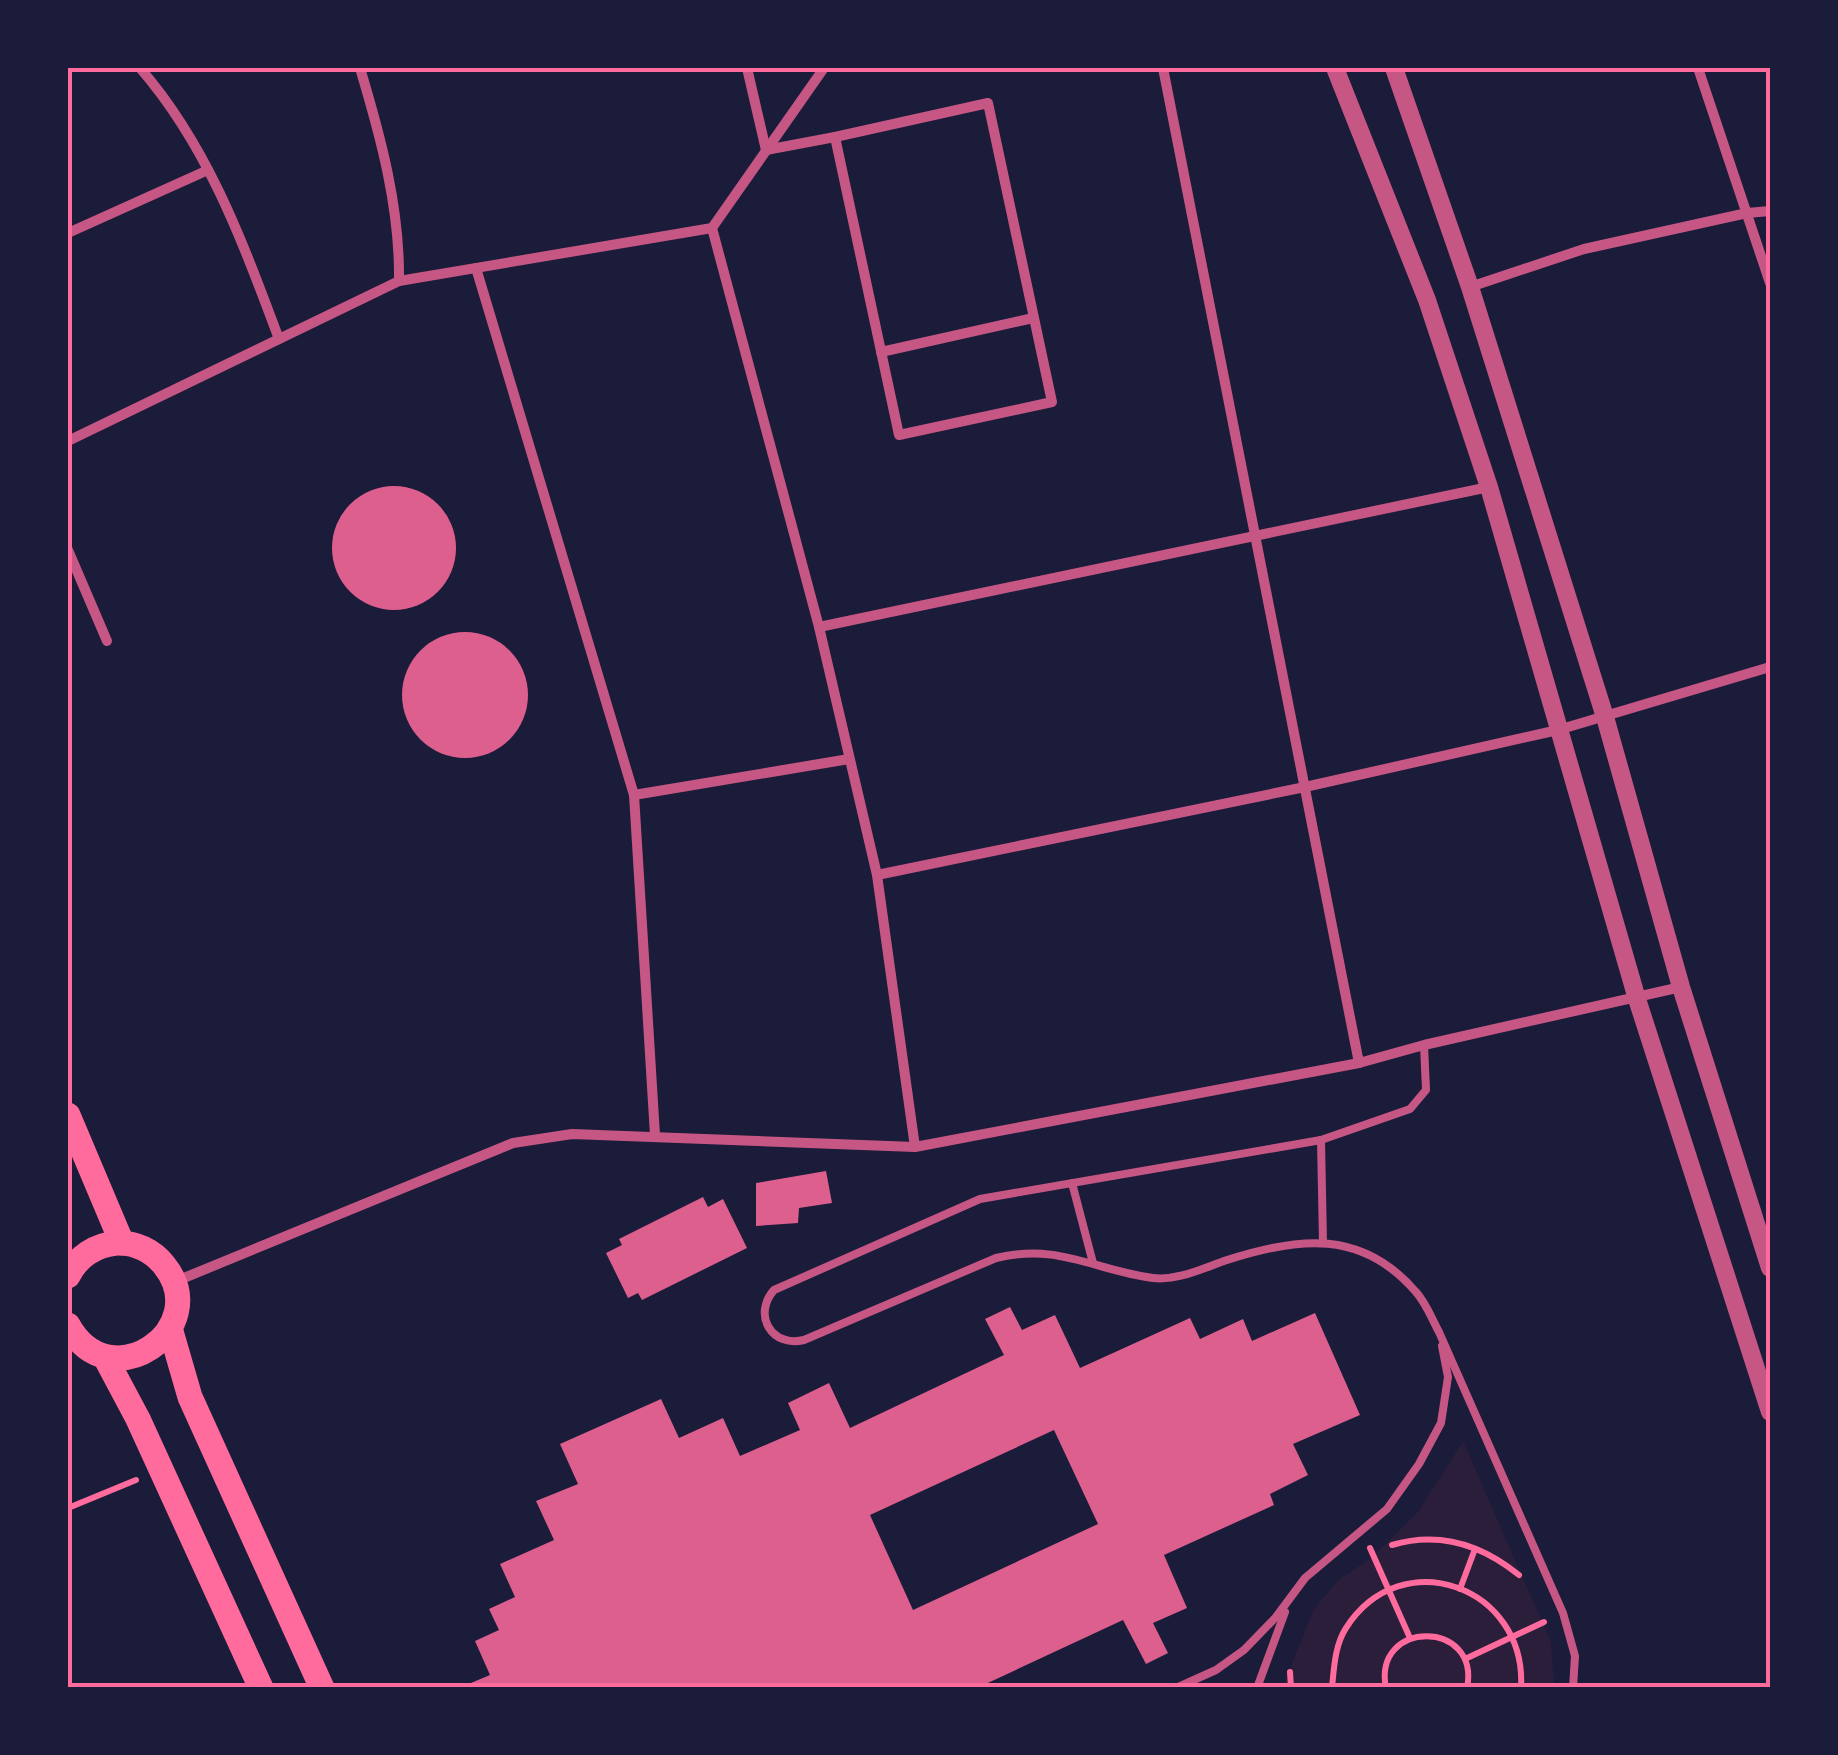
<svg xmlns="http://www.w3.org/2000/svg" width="1838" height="1755" viewBox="0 0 1838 1755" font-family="'PT Sans',sans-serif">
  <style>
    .green { fill: #2a1e3b }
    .building { fill: #dd5f8e; fill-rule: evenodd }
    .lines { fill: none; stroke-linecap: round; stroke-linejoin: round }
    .path { stroke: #ff6b9d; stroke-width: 6 }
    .service { stroke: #c65784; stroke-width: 8 }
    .minor { stroke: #c65784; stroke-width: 10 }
    .tertiary { stroke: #c65784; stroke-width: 18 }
    .primary { stroke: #ff6b9d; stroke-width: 25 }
    .neatline { fill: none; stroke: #ff6b9d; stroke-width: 4 }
  </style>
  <rect width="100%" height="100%" fill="#1b1b3a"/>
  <path class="green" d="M1463 1441 1551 1642 1554 1687 1282 1688 1313 1611 1338 1580 1372 1557 1418 1512Z"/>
  <g class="building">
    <circle cx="394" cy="548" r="62"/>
    <circle cx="465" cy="695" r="63"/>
    <path d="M826 1171 832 1203 799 1208 798 1223 756 1226V1183Z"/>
    <path d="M703 1197 708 1207 723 1199 747 1248 642 1300 638 1293 628 1298 606 1253 622 1245 619 1239Z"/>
    <path d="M1010 1307 1022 1330 1055 1315 1080 1368 1190 1318 1200 1339 1243 1319 1252 1341 1315 1313 1360 1415 1293 1444 1308 1475 1270 1494 1274 1505 1164 1555 1187 1608 1153 1623 1168 1653 1146 1664 1123 1620 977 1688H459L490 1675 475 1641 499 1630 489 1609 515 1597 500 1564 554 1540 536 1501 578 1484 560 1444 661 1399 679 1438 723 1418 740 1456 800 1430 788 1403 829 1383 850 1428 1004 1355 985 1319ZM1054 1430 1098 1524 913 1610 870 1515Z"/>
  </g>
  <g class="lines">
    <g class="path">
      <path d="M68 1508 136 1480"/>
      <path d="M1392 1545C1439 1531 1482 1545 1519 1575"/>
      <path d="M1370 1548 1410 1638"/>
      <path d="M1460 1589 1475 1549"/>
      <path d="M1465 1659 1544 1622"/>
      <path d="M1290 1672 1291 1688"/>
      <path d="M1332 1688C1334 1667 1335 1645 1346 1628 1402 1541 1527 1587 1521 1688"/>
      <path d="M1386 1688C1372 1619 1481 1619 1467 1688"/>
    </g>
    <g class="service">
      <path d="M1424 1045 1426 1090 1410 1109 1321 1140 980 1199 774 1290C752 1315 772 1348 804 1340L996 1258C1059 1243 1093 1270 1153 1278 1178 1281 1203 1268 1227 1260 1298 1237 1362 1229 1416 1292 1426 1303 1432 1319 1439 1332L1563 1613 1575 1656 1573 1688"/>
      <path d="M1321 1140 1323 1243"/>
      <path d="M1072 1183 1093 1263"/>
      <path d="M1176 1688 1216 1670 1244 1650 1276 1617 1305 1578 1387 1509 1419 1464 1441 1423 1448 1377 1442 1346"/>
      <path d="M1257 1688 1285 1612"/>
    </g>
    <g class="minor">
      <path d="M140 68C208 146 243 243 279 339"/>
      <path d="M360 68C381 138 400 208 399 281"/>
      <path d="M747 68 766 150 835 137"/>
      <path d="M1163 68 1359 1063"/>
      <path d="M1698 68 1770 283"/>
      <path d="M988 103 1052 402 899 435 835 137Z"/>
      <path d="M712 228 819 627 877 875 915 1147"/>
      <path d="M68 233 208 170"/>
      <path d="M476 268 634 795 655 1135"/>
      <path d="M1470 287 1584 249 1747 213 1770 211"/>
      <path d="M881 352 1033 318"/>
      <path d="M68 441 399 281 712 228 824 68"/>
      <path d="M68 550 107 641"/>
      <path d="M819 627 1489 487"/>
      <path d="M634 795 849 759"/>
      <path d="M877 875 1305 787 1558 730 1770 667"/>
      <path d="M174 1282 513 1143 572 1134 915 1147 1359 1063 1424 1045 1681 987"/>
    </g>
    <g class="tertiary">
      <path d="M1335 68 1427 300 1489 487 1637 999 1770 1412"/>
      <path d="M1394 68 1470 287 1605 717 1681 987 1770 1268"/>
    </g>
    <g class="primary">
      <path d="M68 1115 122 1243"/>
      <path d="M68 1276C77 1257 95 1245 117 1243 135 1242 153 1251 164 1265 215 1328 110 1402 68 1325"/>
      <path d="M170 1328 190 1397 322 1688"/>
      <path d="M105 1357 138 1419 261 1688"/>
    </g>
  </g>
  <rect width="1838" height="1755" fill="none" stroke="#1b1b3a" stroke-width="140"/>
  <rect x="70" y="70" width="1698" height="1615" class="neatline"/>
</svg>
